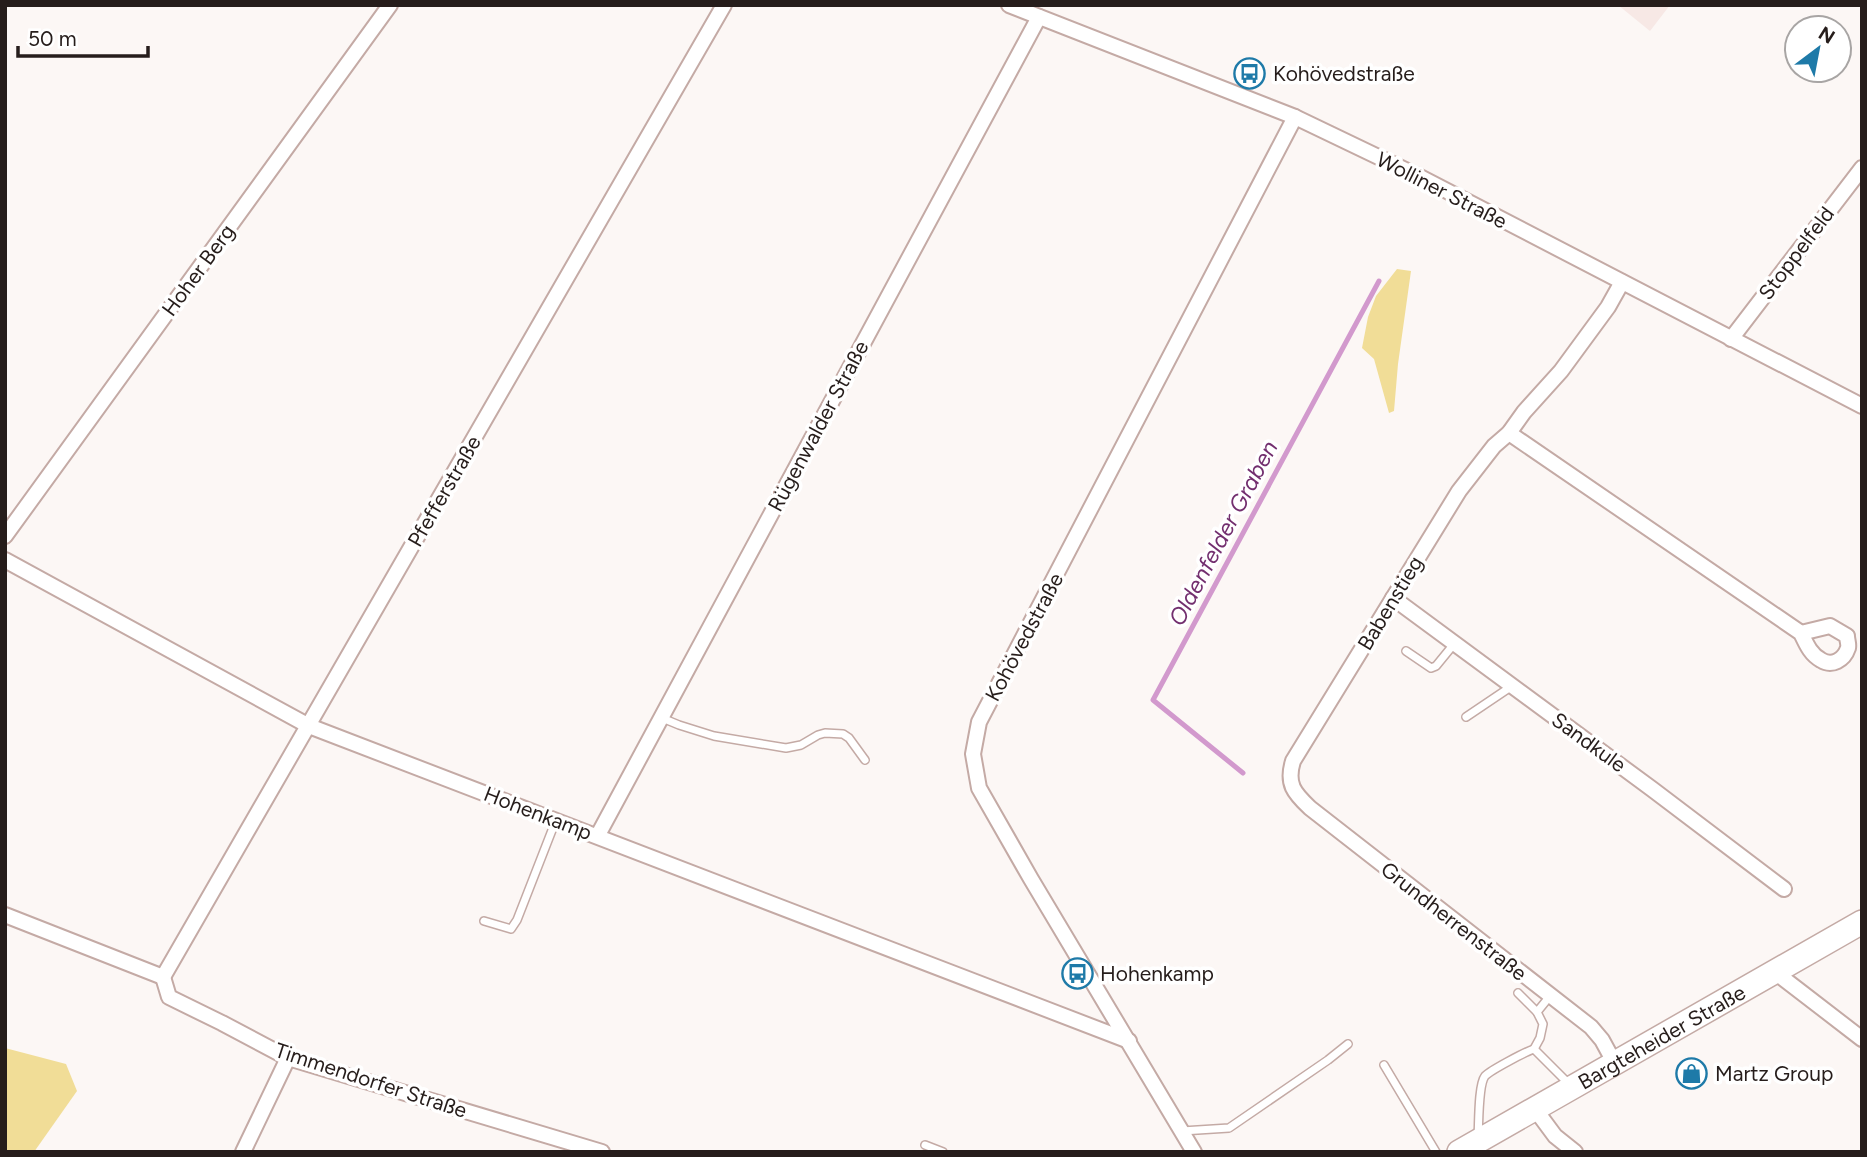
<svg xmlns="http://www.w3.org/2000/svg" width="1867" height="1157" viewBox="0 0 1867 1157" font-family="Figtree,sans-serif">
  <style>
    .built { fill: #f7e8e5 }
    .green { fill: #f1dd97 }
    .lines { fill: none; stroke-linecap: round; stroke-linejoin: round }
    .stream { stroke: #d299cd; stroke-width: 5 }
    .service-casing { stroke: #c4aaa5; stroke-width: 10 }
    .minor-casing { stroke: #c4aaa5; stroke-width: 18 }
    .primary-casing { stroke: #c4aaa5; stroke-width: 26 }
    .service { stroke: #fff; stroke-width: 7 }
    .minor { stroke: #fff; stroke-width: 14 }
    .primary { stroke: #fff; stroke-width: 23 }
    .labels { text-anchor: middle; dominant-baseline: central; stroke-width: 7; stroke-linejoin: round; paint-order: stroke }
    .poi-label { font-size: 21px; fill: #261d1b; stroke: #fff; text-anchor: start }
    .street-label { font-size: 21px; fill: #261d1b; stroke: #fff }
    .water-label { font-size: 23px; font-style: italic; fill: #732f6f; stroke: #fff }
  </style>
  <rect width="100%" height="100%" fill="#fcf7f5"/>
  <path class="built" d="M1618 5H1670L1650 31Z"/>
  <g class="green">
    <path d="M1397 269 1411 271 1398 364 1394 411 1389 413 1374 359 1362 348 1368 317 1376 296Z"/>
    <path d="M5 1048 66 1064 77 1091 34 1152H5Z"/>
  </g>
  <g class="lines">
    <path class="stream" d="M1243 773 1153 700 1379 281"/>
    <defs>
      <g id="service">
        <path d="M1406 651 1431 668 1436 666 1454 644"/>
        <path d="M1466 717 1512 686"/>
        <path d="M662 718 679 725 714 736 786 748 801 745 818 735 825 733 843 734 849 738 865 760"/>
        <path d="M484 921 511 929 517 920 556 820"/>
        <path d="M1518 993 1537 1012 1543 1024 1540 1038 1534 1049"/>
        <path d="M1537 1012 1550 996"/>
        <path d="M1384 1065 1436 1152"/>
        <path d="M1182 1131 1229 1128 1328 1060 1348 1044"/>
        <path d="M1478 1137C1479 1125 1478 1085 1485 1076 1491 1070 1525 1052 1534 1049L1571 1086"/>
        <path d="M925 1145 943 1152"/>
      </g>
      <g id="minor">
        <path d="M1009 5 1295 117 1418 176 1862 406"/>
        <path d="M1731 339 1862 168"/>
        <path d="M1509 433 1801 633C1806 643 1810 654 1821 660 1832 667 1844 660 1848 648 1849 644 1847 640 1847 636L1830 626 1801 633"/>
        <path d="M5 536 390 5"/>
        <path d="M5 560 309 726 1129 1041"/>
        <path d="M1393 598 1652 789 1784 889"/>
        <path d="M598 835 1039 17"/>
        <path d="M5 915 163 977"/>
        <path d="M1775 972 1862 1039"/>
        <path d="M163 977 724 5"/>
        <path d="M163 977 169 997 222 1023 288 1058 602 1152"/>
        <path d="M1614 1062 1602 1040 1591 1027 1310 808C1294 793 1286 784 1293 761L1459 491 1494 446 1509 433 1524 412 1561 371 1608 307 1622 282"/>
        <path d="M1535 1109 1555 1136 1575 1152"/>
        <path d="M243 1152 288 1058"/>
        <path d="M1194 1152 1031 879 979 788 973 754 979 722 1295 117"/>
      </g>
      <g id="primary">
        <path id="s1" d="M1459 1152 1862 922"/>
      </g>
    </defs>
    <use href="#service" class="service-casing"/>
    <use href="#minor" class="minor-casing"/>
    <use href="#primary" class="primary-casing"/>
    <use href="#service" class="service"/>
    <use href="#minor" class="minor"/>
    <use href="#primary" class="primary"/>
  </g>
  <defs>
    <symbol id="bus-ring" viewBox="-11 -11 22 22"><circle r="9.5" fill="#fff" stroke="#1e7aa8" stroke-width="1.5"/><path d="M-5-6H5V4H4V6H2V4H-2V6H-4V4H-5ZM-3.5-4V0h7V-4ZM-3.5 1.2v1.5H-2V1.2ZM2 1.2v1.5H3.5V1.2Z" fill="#1e7aa8"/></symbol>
    <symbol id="shop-ring" viewBox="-11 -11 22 22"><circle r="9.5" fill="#fff" stroke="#1e7aa8" stroke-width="1.5"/><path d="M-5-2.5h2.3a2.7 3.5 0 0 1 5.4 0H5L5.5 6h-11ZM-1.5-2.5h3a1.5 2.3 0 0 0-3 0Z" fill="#1e7aa8"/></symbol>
  </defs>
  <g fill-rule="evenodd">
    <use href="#bus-ring" x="1232" y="56" width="35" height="35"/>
    <use href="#bus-ring" x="1060" y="956" width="35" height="35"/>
    <use href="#shop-ring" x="1674" y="1056" width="35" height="35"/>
  </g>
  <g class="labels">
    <g class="poi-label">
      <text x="1273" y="73">Kohövedstraße</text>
      <text x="1100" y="973">Hohenkamp</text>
      <text x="1715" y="1073">Martz Group</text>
    </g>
    <g class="street-label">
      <text transform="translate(1442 190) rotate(27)">Wolliner Straße</text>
      <text transform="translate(1796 253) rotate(-53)">Stoppelfeld</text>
      <text transform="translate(198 270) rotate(-54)">Hoher Berg</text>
      <text transform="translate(818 426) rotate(-62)">Rügenwalder Straße</text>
      <text transform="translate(444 491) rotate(-60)">Pfefferstraße</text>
      <text transform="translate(1390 603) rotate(-59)">Babenstieg</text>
      <text transform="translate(1024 637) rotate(-62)">Kohövedstraße</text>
      <text transform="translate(1589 742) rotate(36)">Sandkule</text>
      <text transform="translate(538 813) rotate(21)">Hohenkamp</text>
      <text transform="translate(1454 921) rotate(38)">Grundherrenstraße</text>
      <text stroke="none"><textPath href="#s1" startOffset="233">Bargteheider Straße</textPath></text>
      <text transform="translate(371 1080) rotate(18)">Timmendorfer Straße</text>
    </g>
    <g class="water-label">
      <text transform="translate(1223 533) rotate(-62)">Oldenfelder Graben</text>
    </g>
  </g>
  <rect width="1867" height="1157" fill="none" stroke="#261d1b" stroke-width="14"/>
  <g transform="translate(1818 49) rotate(32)"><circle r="33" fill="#ffffff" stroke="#a8a5a4" stroke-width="2"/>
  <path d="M0-5L12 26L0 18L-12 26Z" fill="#1e7aa8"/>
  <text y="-10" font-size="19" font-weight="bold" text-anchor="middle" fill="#261d1b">N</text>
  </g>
  <path d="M18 46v10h130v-10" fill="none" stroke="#261d1b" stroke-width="3.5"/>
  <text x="28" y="46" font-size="21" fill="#261d1b" stroke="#ffffff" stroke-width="5" paint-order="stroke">50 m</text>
</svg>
